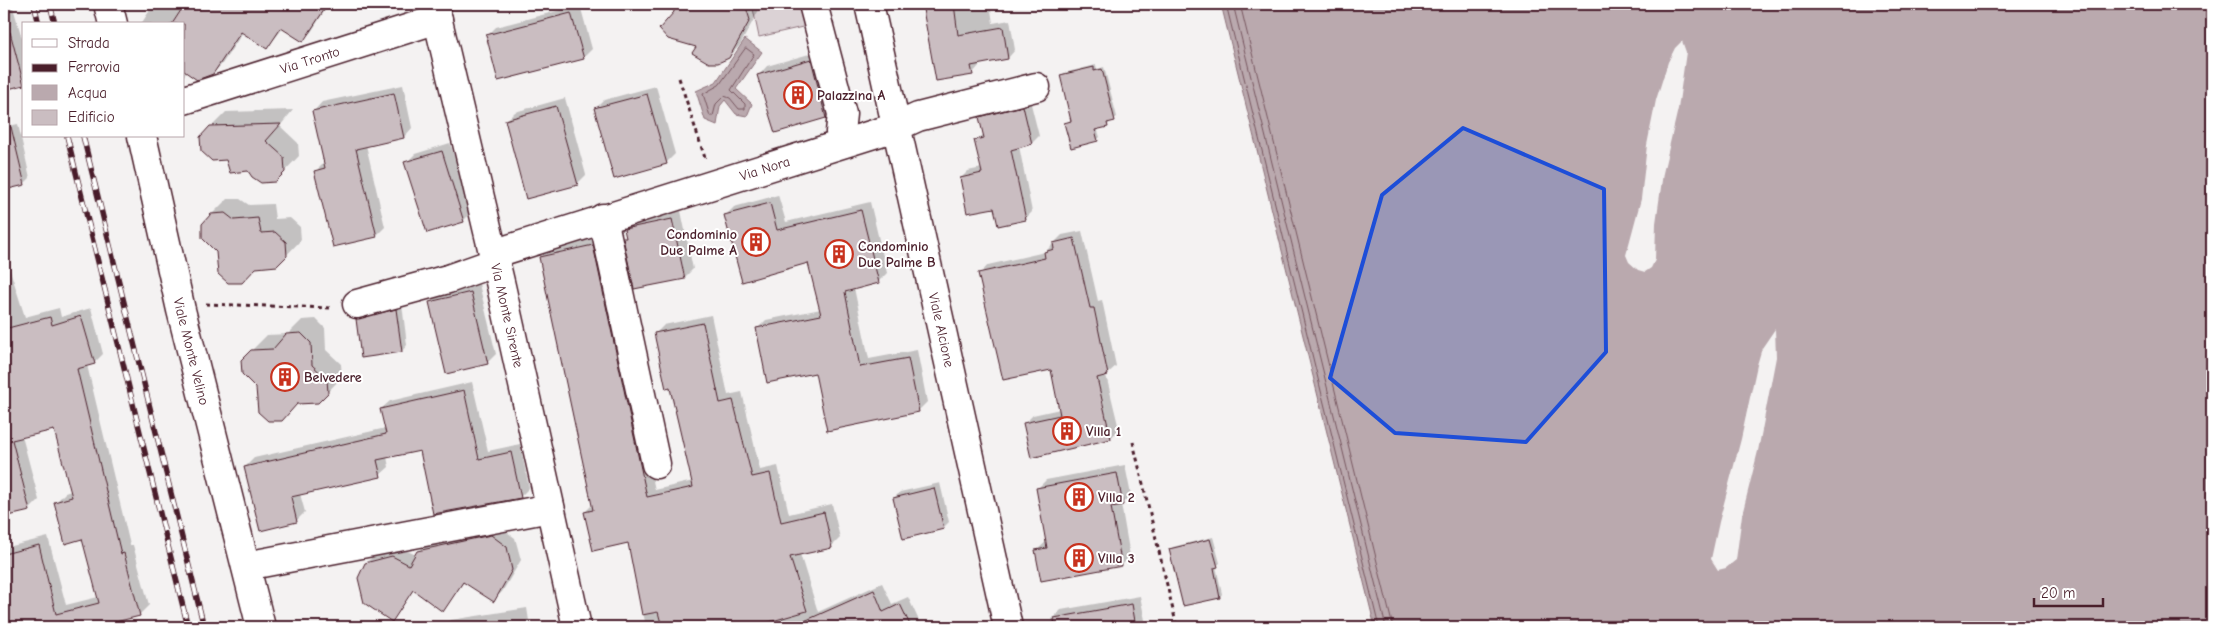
<svg xmlns="http://www.w3.org/2000/svg" width="2216" height="631" viewBox="0 0 2216 631" font-family="'Comic Neue',sans-serif">
  <style>
    .green { fill: #dbd2d5; stroke: #927880 }
    .water { fill: #baa9ae; stroke: #8d727a }
    .pier { fill: #f4f2f2 }
    .shadow { fill: #0003 }
    .lines { fill: none; stroke-linecap: round; stroke-linejoin: round }
    .shore { stroke: #77565f; stroke-width: 1 }
    .building { fill: #cabdc1; stroke: #4a1f2b }
    .minor-casing { stroke: #4a1f2b; stroke-width: 31 }
    .path { stroke: #4a1f2b; stroke-width: 3; stroke-dasharray: 4 4; stroke-linecap: butt }
    .minor { stroke: #fff; stroke-width: 28 }
    .rail-casing { stroke: #4a1f2b; stroke-width: 5.5 }
    .rail { stroke: #fff; stroke-width: 4; stroke-dasharray: 11; stroke-linecap: butt }
    .marked { fill: #1d4ed8; fill-opacity: 0.2; stroke: #1d4ed8; stroke-width: 4; stroke-linejoin: round }
    .labels { text-anchor: middle; dominant-baseline: central; stroke-width: 4; stroke-linejoin: round; paint-order: stroke }
    .street-label { font-size: 14px; fill: #4a1f2b; stroke: #fff }
    .poi-label { font-size: 14px; font-weight: bold; fill: #4a1f2b; stroke: #fff; text-anchor: start }
  </style>
  <rect width="100%" height="100%" fill="#f4f2f2"/>
  <filter id="ink" filterUnits="userSpaceOnUse"><feTurbulence type="fractalNoise" baseFrequency=".02" numOctaves="2"/><feDisplacementMap in="SourceGraphic" scale="10" xChannelSelector="R" yChannelSelector="G"/><feConvolveMatrix kernelMatrix="1 2 1 2 8 2 1 2 1" color-interpolation-filters="sRGB"/></filter>
  <g filter="url(#ink)">
    <path class="green" d="M752 4H802L807 26 759 37Z"/>
    <g class="water">
      <path d="M1221 4H2212V627H1375Z"/>
      <path d="M745 39 762 52 736 89 752 104 747 116 736 114 725 100 720 106 717 125 705 120 696 91 716 82Z"/>
    </g>
    <g class="pier">
      <path d="M1682 41 1686 52 1678 109 1663 173 1656 223 1655 260 1651 268 1645 272 1638 270 1629 262 1626 255 1641 199 1647 145 1656 100 1668 62 1675 48Z"/>
      <path d="M1775 329 1776 357 1758 451 1742 515 1736 560 1726 568 1718 570 1711 559 1719 522 1741 439 1757 365 1762 348Z"/>
    </g>
    <g class="shadow">
      <path d="M4 4H12L24 45V83L4 89Z"/>
      <path d="M154 4H329L311 32 302 40 283 28 267 48 243 32 222 64 213 73 187 71 184 76V24H141Z"/>
      <path d="M668 4H759L760 8 740 45 729 57 698 46 678 9Z"/>
      <path d="M924 4H990L993 23 1010 20 1015 50 1008 58 979 63V66L972 74 937 80Z"/>
      <path d="M580 5 592 49 583 58 487 36 496 27Z"/>
      <path d="M820 51 834 109 825 117 759 75 767 66Z"/>
      <path d="M1096 65 1097 69 1104 67 1117 117 1110 121 1108 125 1097 128 1100 137 1097 140 1066 123 1072 119 1061 76 1064 73Z"/>
      <path d="M403 85 412 128 404 137 366 145 385 227 376 236 316 171 325 162 314 111 322 102Z"/>
      <path d="M656 86 675 154 666 163 595 109 604 100Z"/>
      <path d="M565 98 586 175 577 184 506 121 515 112Z"/>
      <path d="M1030 100 1039 136 1032 143 1019 146 1032 212 1025 219 995 206 961 178 968 171 982 168 976 141 985 133 981 118 988 111Z"/>
      <path d="M293 110 280 126 298 143 299 156 275 181 227 158 211 127 226 112Z"/>
      <path d="M18 124 30 178 24 184 4 188V127Z"/>
      <path d="M450 143 472 212 463 221 406 163 415 154Z"/>
      <path d="M778 195 786 222 870 202 887 273 878 282 854 288 869 359 917 350 927 402 918 411 816 372 758 328 766 320 821 309 809 262 725 216 734 207Z"/>
      <path d="M227 199H240L249 205 273 204 275 219 290 218 300 227 301 240 277 265 212 214Z"/>
      <path d="M681 211 693 269 684 278 625 239 627 236 625 230 634 221Z"/>
      <path d="M1082 231 1098 301 1102 300 1116 366 1106 375 1119 429 1111 438 1024 424 1033 415 1060 409 1052 368 980 274 988 265 1045 252 1062 235Z"/>
      <path d="M601 237 655 490 693 481 655 334 664 325 711 315 728 395 742 392 760 470 778 466 789 514 832 504 840 538 831 547 800 554 818 612 882 583 892 604 908 597 921 625 919 627H646L629 542 585 512 593 504 540 257 548 249Z"/>
      <path d="M4 251 25 317 59 308 61 317 91 308 103 354 94 363 87 365 130 545H133L149 605 139 615 90 627H8L4 610V548L48 537 66 605 98 597 83 538 56 502 65 493 71 491 55 428 22 436 39 500 29 510 4 516Z"/>
      <path d="M479 284 496 354 487 363 430 302 439 294Z"/>
      <path d="M402 304 407 345 402 351 357 320 363 314Z"/>
      <path d="M316 319 325 328 326 350 341 364 342 377 318 402 298 403 282 420 252 350 267 335 288 334 302 320Z"/>
      <path d="M472 382 488 451 520 444 529 488 520 497 421 449 387 457 389 467 380 475 300 494 305 512 296 521 245 467 254 458 386 428 381 409 390 401Z"/>
      <path d="M1125 465 1131 495 1121 504 1130 556 1122 565 1037 550 1047 541 1037 489 1046 480Z"/>
      <path d="M940 483 949 522 943 528 894 498 900 492Z"/>
      <path d="M500 527 515 538 521 560 502 592 493 600 464 582 443 610 414 590 401 605 366 563 375 554 401 548 416 555 427 542Z"/>
      <path d="M1213 537 1220 563 1216 566 1222 594 1220 597 1170 549 1173 547Z"/>
      <path d="M1140 596 1146 625 1144 627H1054L1052 619 1061 610Z"/>
      <path d="M527 608 530 627H444L451 620Z"/>
    </g>
    <g class="lines">
      <g class="shore">
        <path d="M1226 4 1379 627"/>
        <path d="M1233 4 1386 627"/>
        <path d="M1240 4 1393 627"/>
        <path d="M746 48 754 54 731 90 745 104V109H739L730 98 724 96 716 104 713 116H710L703 94 719 85Z"/>
      </g>
    </g>
    <g class="building">
      <path d="M185 4H328L303 42 281 28 267 49 241 32 213 74 197 80 184 71V24H172Z"/>
      <path d="M673 4H745L750 20 729 58 718 63H709L692 53 696 47 668 39 659 29 674 12Z"/>
      <path d="M922 4H954L958 35 1003 27 1008 59 971 66 973 75 936 81Z"/>
      <path d="M571 13 584 59 498 81 486 35Z"/>
      <path d="M10 32 24 85 4 90V33Z"/>
      <path d="M811 59 826 118 775 133 757 75Z"/>
      <path d="M1094 67V71L1102 69 1115 121 1107 123 1108 127 1095 130 1098 141 1071 148 1064 123 1071 121 1060 75Z"/>
      <path d="M394 93 404 138 356 149 377 237 333 247 314 171 325 168 312 111Z"/>
      <path d="M647 94 667 164 614 179 594 108Z"/>
      <path d="M556 106 578 185 526 199 505 120Z"/>
      <path d="M1023 106 1032 144 1011 150 1026 220 998 226 994 208 967 213 960 178 982 173 974 140 984 138 979 117Z"/>
      <path d="M281 124 266 141 284 157 285 172 275 182 261 183 252 177 248 171 230 173 226 160 212 161 201 151 200 137 210 126Z"/>
      <path d="M4 127H11L25 185 4 190Z"/>
      <path d="M442 151 464 222 427 233 404 162Z"/>
      <path d="M770 203 777 230 861 210 879 283 845 292 860 367 908 358 919 412 827 431 815 373 767 383 756 328 821 315 808 263 742 282 724 215Z"/>
      <path d="M225 213 234 220 258 218 261 233 275 232 286 242 287 256 277 266 256 268 242 283H228L218 274 216 252 202 238V224L211 214Z"/>
      <path d="M672 219 685 279 634 289 623 238H626L624 229Z"/>
      <path d="M1074 238 1090 308H1094L1108 375 1097 378 1111 439 1031 458 1023 423 1060 415 1051 370 1003 380 978 273 1045 258 1044 252 1054 249 1053 243Z"/>
      <path d="M593 245 647 497 693 487 670 388 666 389 654 333 703 323 720 403 733 400 752 477 770 473 781 522 824 512 832 548 790 557 807 611 752 627H662L658 612 642 615 628 543 593 551 584 512 593 510 539 257Z"/>
      <path d="M471 292 488 364 446 374 429 302Z"/>
      <path d="M396 309 402 352 361 358 356 319Z"/>
      <path d="M81 316 95 364 77 369 121 554 124 553 140 616 95 627H7L4 614V554L39 545 56 614 99 603 82 539 65 544 54 502 72 497 54 430 12 440 30 511 4 517V329L50 317 52 325Z"/>
      <path d="M301 333 311 343 312 365 327 379 328 393 318 403 297 404 282 421H268L258 412 256 388 242 374 241 360 251 350 273 349 286 334Z"/>
      <path d="M464 390 479 459 511 452 521 498 433 514 420 451 377 460 381 477 291 497 297 522 260 531 244 467 386 434 380 409Z"/>
      <path d="M1117 473 1123 505 1111 507 1122 566 1041 581 1035 550 1047 548 1036 488Z"/>
      <path d="M934 488 944 529 903 539 893 498Z"/>
      <path d="M491 535 507 547 512 570 494 602 463 582 443 612 413 590 392 622 364 603 358 578 365 563 392 556 409 565 417 551Z"/>
      <path d="M1210 539 1218 567 1214 568 1220 598 1183 606 1169 549Z"/>
      <path d="M874 590 883 612 900 604 911 627H791Z"/>
      <path d="M1132 604 1136 627H1055L1054 618Z"/>
    </g>
    <g class="lines">
      <defs>
        <g id="minor">
          <path d="M108 4 113 24"/>
          <path id="s1" d="M434 4 501 286 577 627"/>
          <path d="M813 4 842 114 840 132 843 143"/>
          <path id="s2" d="M869 4 1008 627"/>
          <path id="s3" d="M184 100 438 19"/>
          <path id="s4" d="M142 136 181 310 261 627"/>
          <path d="M603 218 656 464"/>
          <path id="s5" d="M493 254 896 127 918 117 1036 87"/>
          <path d="M357 304 448 279 496 262"/>
          <path d="M246 566 550 508"/>
        </g>
      </defs>
      <use href="#minor" class="minor-casing"/>
      <g class="path">
        <path d="M679 78 705 158H708"/>
        <path d="M206 304 332 308"/>
        <path d="M1133 442 1177 627"/>
      </g>
      <use href="#minor" class="minor"/>
      <defs>
        <g id="rail">
          <path d="M34 4 39 24"/>
          <path d="M50 4 55 24"/>
          <path d="M67 136 188 627"/>
          <path d="M83 136 204 627"/>
        </g>
      </defs>
      <use href="#rail" class="rail-casing"/>
      <use href="#rail" class="rail"/>
    </g>
  </g>
  <path class="marked" d="M1463 128 1604 189 1606 352 1526 442 1395 433 1330 378 1382 195Z"/>
  <defs>
    <symbol id="building-ring" viewBox="-11 -11 22 22"><circle r="9.5" fill="#fff" stroke="#c8321e" stroke-width="1.5"/><path d="M-4-6H4V6H1V3H-1V6H-4ZM-2.5-4.3h1.7v1.8h-1.7ZM.8-4.3h1.7v1.8H.8ZM-2.5-1h1.7V.8h-1.7ZM.8-1h1.7V.8H.8Z" fill="#c8321e"/></symbol>
  </defs>
  <g fill-rule="evenodd">
    <use href="#building-ring" x="782" y="79" width="32" height="32"/>
    <use href="#building-ring" x="740" y="226" width="32" height="32"/>
    <use href="#building-ring" x="823" y="238" width="32" height="32"/>
    <use href="#building-ring" x="269" y="361" width="32" height="32"/>
    <use href="#building-ring" x="1051" y="415" width="32" height="32"/>
    <use href="#building-ring" x="1063" y="481" width="32" height="32"/>
    <use href="#building-ring" x="1063" y="542" width="32" height="32"/>
  </g>
  <g class="labels">
    <g class="street-label">
      <text stroke="none"><textPath href="#s3" startOffset="132">Via Tronto</textPath></text>
      <text stroke="none"><textPath href="#s5" startOffset="285">Via Nora</textPath></text>
      <text stroke="none"><textPath href="#s1" startOffset="320">Via Monte Sirente</textPath></text>
      <text stroke="none"><textPath href="#s2" startOffset="334">Viale Alcione</textPath></text>
      <text stroke="none"><textPath href="#s4" startOffset="221">Viale Monte Velino</textPath></text>
    </g>
    <g class="poi-label">
      <text x="817" y="95">Palazzina A</text>
      <text x="737" y="234" text-anchor="end">Condominio<tspan x="737" dy="16">Due Palme A</tspan></text>
      <text x="858" y="246">Condominio<tspan x="858" dy="16">Due Palme B</tspan></text>
      <text x="304" y="377">Belvedere</text>
      <text x="1086" y="431">Villa 1</text>
      <text x="1098" y="497">Villa 2</text>
      <text x="1098" y="558">Villa 3</text>
    </g>
  </g>
  <rect width="2216" height="631" fill="none" stroke="#fff" stroke-width="20"/>
  <rect x="10" y="10" width="2196" height="611" fill="none" stroke="#4a1f2b" stroke-width="2" filter="url(#ink)"/>
  <rect x="22" y="22" width="162" height="115" fill="#ffffff" stroke="#b7a5aa"/>
  <rect x="32" y="39" width="25" height="8" fill="#ffffff" stroke="#b7a5aa"/>
  <text x="68" y="48" font-size="15" fill="#4a1f2b">Strada</text>
  <rect x="32" y="64" width="25" height="8" fill="#4a1f2b" stroke="#b7a5aa"/>
  <text x="68" y="72" font-size="15" fill="#4a1f2b">Ferrovia</text>
  <rect x="32" y="85" width="25" height="15" fill="#baa9ae" stroke="#b7a5aa"/>
  <text x="68" y="98" font-size="15" fill="#4a1f2b">Acqua</text>
  <rect x="32" y="110" width="25" height="15" fill="#cabdc1" stroke="#b7a5aa"/>
  <text x="68" y="122" font-size="15" fill="#4a1f2b">Edificio</text>
  <path d="M2034 598v8h69v-8" fill="none" stroke="#4a1f2b" stroke-width="2.5"/>
  <text x="2041" y="598" font-size="15" fill="#4a1f2b" stroke="#ffffff" stroke-width="4" paint-order="stroke">20 m</text>
</svg>
